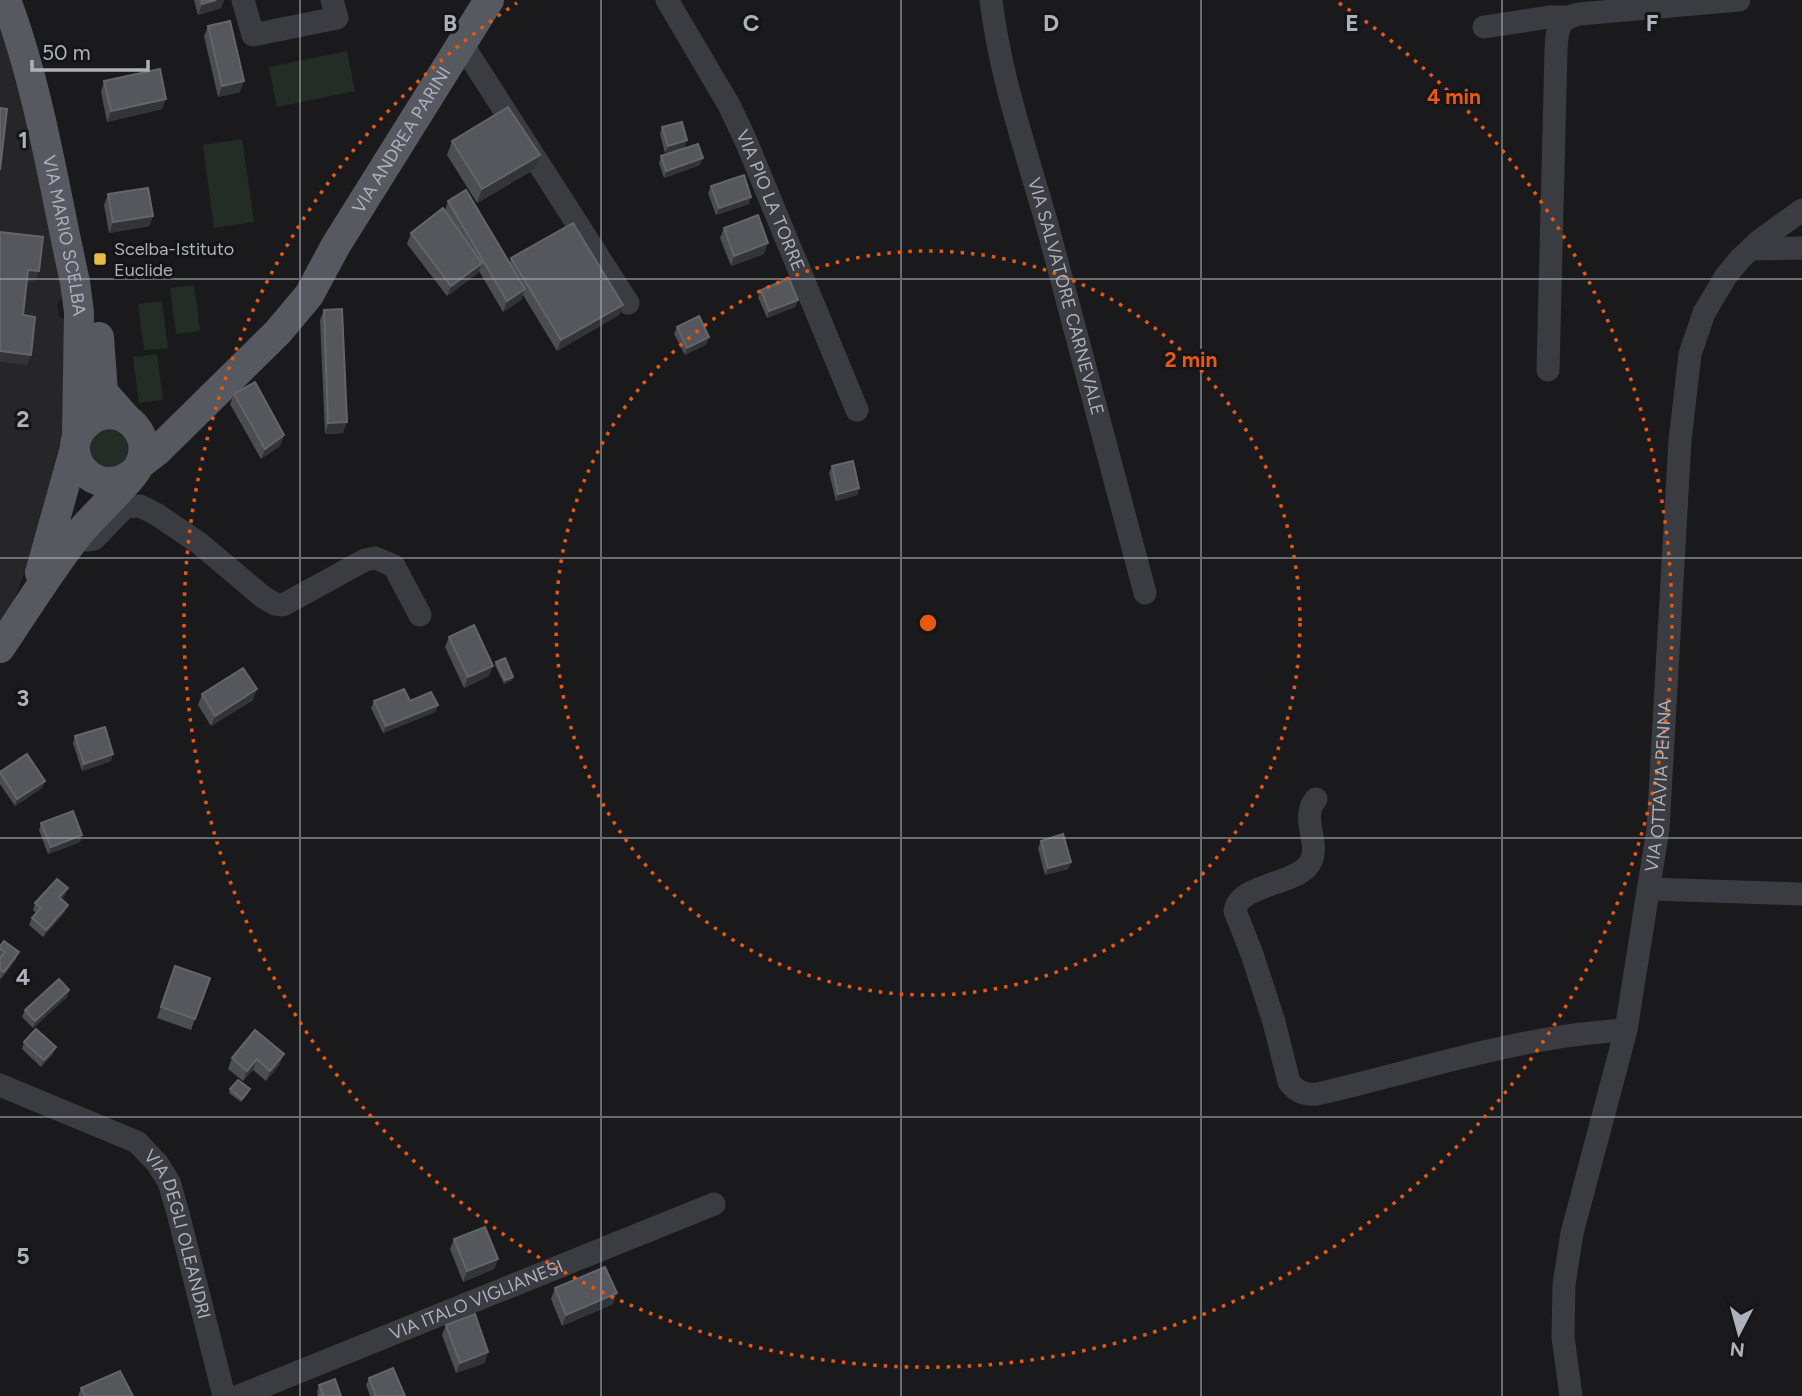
<svg xmlns="http://www.w3.org/2000/svg" width="1802" height="1396" viewBox="0 0 1802 1396" font-family="Figtree,sans-serif">
  <style>
    .built { fill: #262629 }
    .green { fill: #242c26 }
    .lines { fill: none; stroke-linecap: round; stroke-linejoin: round }
    .minor { stroke: #3b3c41; stroke-width: 23 }
    .major { stroke: #575960; stroke-width: 30 }
    .wall { fill: #4b4d51 }
    .shaded-wall { fill: #333437 }
    .building { fill: #56575c; stroke: #64656b; stroke-width: 2 }
    .grid { fill: none; stroke: #adb1bb; stroke-width: 2; stroke-opacity: 0.55 }
    .ring { fill: none; stroke: #e8590c; stroke-width: 3.5; stroke-dasharray: 3.5 7 }
    .poi-dot { fill: #e7bc47; stroke: #151517; stroke-width: 2.5 }
    .labels { text-anchor: middle; dominant-baseline: central; stroke-width: 6; stroke-linejoin: round; paint-order: stroke }
    .street-label { font-size: 18px; fill: #adb1bb; stroke: #151517 }
    .poi-label { font-size: 18px; fill: #adb1bb; stroke: #151517; text-anchor: start }
    .grid-label { font-size: 23px; text-anchor: middle; font-weight: bold; fill: #adb1bb; stroke: #151517; stroke-width: 6; stroke-linejoin: round; paint-order: stroke }
    .centre { fill: #e8590c; stroke: #151517; stroke-width: 3.5 }
    .ring-label { font-size: 21px; text-anchor: middle; font-weight: bold; fill: #e8590c; stroke: #151517; stroke-width: 6; stroke-linejoin: round; paint-order: stroke }
  </style>
  <rect width="100%" height="100%" fill="#1a1a1c"/>
  <path class="built" d="M0 20 20 95 64 294 57 305 59 316 69 323 68 407 56 488 8 617 0 628Z"/>
  <g class="green">
    <path d="M347 51 355 91 277 107 269 67Z"/>
    <path d="M242 139 254 222 214 228 203 145Z"/>
    <path d="M194 285 200 331 176 334 170 288Z"/>
    <path d="M162 301 168 348 144 350 138 304Z"/>
    <path d="M157 354 163 400 139 403 133 357Z"/>
    <path d="M101 424 132 435 128 467 97 471 85 442Z"/>
  </g>
  <g class="lines">
    <g class="minor">
      <path d="M243 0 253 35 337 18 332 0"/>
      <path id="s1" d="M667 0 729 105 746 141 857 410"/>
      <path id="s2" d="M991 0C1000 77 1027 153 1048 228 1081 349 1113 471 1145 593"/>
      <path d="M1484 27 1549 17H1566"/>
      <path d="M462 44 628 303"/>
      <path d="M1751 249 1802 248"/>
      <path d="M1548 370 1556 50C1557 29 1558 19 1579 14L1739 0"/>
      <path d="M77 536 87 540 94 539 125 507 140 506 156 514 199 543 263 597 275 604 283 605 365 560 375 558 394 566 420 615"/>
      <path d="M1316 799C1298 819 1325 847 1307 867 1290 885 1239 885 1235 911L1252 954 1274 1022 1289 1082C1297 1092 1304 1095 1317 1094 1417 1071 1523 1035 1626 1030"/>
      <path d="M1649 889 1802 894"/>
      <path id="s3" d="M0 1085 137 1142 157 1163 169 1182 178 1213 224 1396"/>
      <path id="s4" d="M239 1396 714 1204"/>
      <path id="s5" d="M1571 1396 1563 1337 1564 1284 1572 1233 1626 1030 1658 829 1680 440 1690 354 1704 313 1726 276 1740 259 1759 241 1802 210"/>
    </g>
    <g class="major">
      <path id="s6" d="M6 0C40 91 54 188 75 282L79 312 77 436"/>
      <path d="M99 337 103 392 126 418"/>
      <path id="s7" d="M140 464 157 451 278 332 309 295 336 245 489 0"/>
      <path d="M40 573 75 448"/>
      <path d="M0 648C25 611 49 572 76 537 87 523 100 511 112 498 123 486 141 470 143 454 146 438 136 422 120 416 110 413 99 414 90 421 52 448 93 504 133 473"/>
    </g>
  </g>
  <g class="wall">
    <path d="M194 0H224L221 8 198 15Z"/>
    <path d="M208 26 240 92 218 97 204 36Z"/>
    <path d="M104 81 162 109 107 122 101 92Z"/>
    <path d="M662 127 685 147 665 153 660 134Z"/>
    <path d="M452 141 540 155 535 169 477 203 447 155Z"/>
    <path d="M661 156 700 165 664 178 659 163Z"/>
    <path d="M711 186 749 204 716 215 708 193Z"/>
    <path d="M108 194 153 216 149 226 109 233 104 205Z"/>
    <path d="M448 201 510 263 511 258 623 305 619 315 557 351 523 295 521 300 503 312 479 271 478 273 447 296 407 244 411 233 445 211Z"/>
    <path d="M724 228 764 254 731 266 720 238Z"/>
    <path d="M761 290 798 300 795 307 767 318 758 297Z"/>
    <path d="M324 310 343 433 325 434 320 320Z"/>
    <path d="M677 327 707 344 685 355 674 334Z"/>
    <path d="M234 394 284 435 280 446 261 459 230 404Z"/>
    <path d="M832 466 859 488 857 495 836 501 829 473Z"/>
    <path d="M449 637 489 676 464 688 445 647Z"/>
    <path d="M496 662 513 677 512 680 504 684 495 665Z"/>
    <path d="M202 694 253 700 211 726 198 705Z"/>
    <path d="M374 701H410L438 705 435 712 383 733 371 708Z"/>
    <path d="M75 736 111 761 82 771 73 743Z"/>
    <path d="M0 773 45 781 42 788 15 806 0 784Z"/>
    <path d="M41 823 82 835 80 842 48 854 39 830Z"/>
    <path d="M1041 841 1071 862 1068 869 1045 875 1038 848Z"/>
    <path d="M65 895 61 899 65 912 43 937 29 925 32 918 36 913 33 910 35 903Z"/>
    <path d="M0 946 16 959 1 979 0 978Z"/>
    <path d="M175 966 210 978 191 1030 157 1018Z"/>
    <path d="M69 990 67 997 33 1028 22 1017 25 1010Z"/>
    <path d="M255 1030 280 1064 266 1081 253 1070 243 1081 228 1069 232 1058Z"/>
    <path d="M24 1042 53 1054 41 1067 22 1049Z"/>
    <path d="M230 1089 248 1093 241 1102 229 1093Z"/>
    <path d="M454 1239 498 1259 494 1269 463 1282 450 1249Z"/>
    <path d="M555 1288 613 1304 562 1326 551 1299Z"/>
    <path d="M446 1325 485 1363 456 1373 442 1335Z"/>
    <path d="M369 1378 405 1396H370L366 1385Z"/>
    <path d="M319 1385 341 1396H318L317 1392Z"/>
    <path d="M81 1388 133 1396H78Z"/>
  </g>
  <g class="shaded-wall">
    <path d="M216 0H224L221 8 198 15 202 4Z"/>
    <path d="M244 81 240 92 218 97 222 86Z"/>
    <path d="M166 99 162 109 107 122 111 111Z"/>
    <path d="M687 140 685 147 665 153 668 146Z"/>
    <path d="M540 155 535 169 477 203 482 189Z"/>
    <path d="M703 158 700 165 664 178 666 171Z"/>
    <path d="M751 197 749 204 716 215 719 208Z"/>
    <path d="M153 216 149 226 109 233 113 222Z"/>
    <path d="M768 243 764 254 731 266 734 256Z"/>
    <path d="M482 263 478 273 447 296 451 286Z"/>
    <path d="M28 270 39 271 35 282 24 281Z"/>
    <path d="M525 289 521 300 503 312 507 301Z"/>
    <path d="M798 300 795 307 767 318 769 311Z"/>
    <path d="M623 305 619 315 557 351 561 340Z"/>
    <path d="M709 337 707 344 685 355 687 348Z"/>
    <path d="M0 351 31 355 27 365 0 362Z"/>
    <path d="M347 422 343 433 325 434 328 423Z"/>
    <path d="M284 435 280 446 261 459 265 449Z"/>
    <path d="M859 488 857 495 836 501 838 494Z"/>
    <path d="M493 666 489 676 464 688 468 677Z"/>
    <path d="M513 677 512 680 504 684 505 680Z"/>
    <path d="M257 689 253 700 211 726 215 716Z"/>
    <path d="M438 705 435 712 383 733 386 726Z"/>
    <path d="M113 754 111 761 82 771 84 764Z"/>
    <path d="M45 781 42 788 15 806 17 799Z"/>
    <path d="M82 835 80 842 48 854 51 847Z"/>
    <path d="M1071 862 1068 869 1045 875 1048 868Z"/>
    <path d="M68 888 65 895 56 904 59 897Z"/>
    <path d="M68 905 65 912 43 937 46 930Z"/>
    <path d="M19 952 16 959 1 979 4 972Z"/>
    <path d="M69 990 67 997 33 1028 35 1021Z"/>
    <path d="M56 1047 53 1054 41 1067 44 1060Z"/>
    <path d="M284 1054 280 1064 266 1081 270 1071Z"/>
    <path d="M257 1059 253 1070 243 1081 247 1071Z"/>
    <path d="M498 1259 494 1269 463 1282 467 1271Z"/>
    <path d="M617 1293 613 1304 562 1326 566 1315Z"/>
    <path d="M488 1352 485 1363 456 1373 460 1363Z"/>
  </g>
  <g class="building">
    <path d="M201 0H216L202 4Z"/>
    <path d="M230 21 244 81 222 86 208 26Z"/>
    <path d="M160 69 166 99 111 111 104 81Z"/>
    <path d="M508 107 540 155 482 189 452 141Z"/>
    <path d="M0 108 7 109 0 170Z"/>
    <path d="M682 122 687 140 668 146 662 127Z"/>
    <path d="M698 144 703 158 666 171 661 156Z"/>
    <path d="M744 175 751 197 719 208 711 186Z"/>
    <path d="M148 188 153 216 113 222 108 194Z"/>
    <path d="M466 190 525 289 507 301 448 201Z"/>
    <path d="M443 208 482 263 451 286 411 233Z"/>
    <path d="M758 215 768 243 734 256 724 228Z"/>
    <path d="M573 223 623 305 561 340 511 258Z"/>
    <path d="M0 232 43 237 39 271 28 270 23 315 35 317 31 355 0 351Z"/>
    <path d="M789 278 798 300 769 311 761 290Z"/>
    <path d="M342 309 347 422 328 423 324 310Z"/>
    <path d="M699 316 709 337 687 348 677 327Z"/>
    <path d="M255 382 284 435 265 449 234 394Z"/>
    <path d="M853 461 859 488 838 494 832 466Z"/>
    <path d="M474 625 493 666 468 677 449 637Z"/>
    <path d="M505 658 513 677 505 680 496 662Z"/>
    <path d="M243 668 257 689 215 716 202 694Z"/>
    <path d="M404 689 410 701 431 692 438 705 386 726 374 701Z"/>
    <path d="M105 727 113 754 84 764 75 736Z"/>
    <path d="M27 754 45 781 17 799 0 772Z"/>
    <path d="M73 811 82 835 51 847 41 823Z"/>
    <path d="M1063 834 1071 862 1048 868 1041 841Z"/>
    <path d="M57 879 68 888 59 897 68 905 46 930 32 918 41 908 35 903Z"/>
    <path d="M4 941 19 952 4 972 0 969V958L5 952 0 949V946Z"/>
    <path d="M175 966 210 978 195 1019 161 1007Z"/>
    <path d="M59 979 69 990 35 1021 25 1010Z"/>
    <path d="M36 1029 56 1047 44 1060 24 1042Z"/>
    <path d="M255 1030 284 1054 270 1071 257 1059 247 1071 232 1058Z"/>
    <path d="M238 1080 250 1089 242 1099 230 1089Z"/>
    <path d="M485 1227 498 1259 467 1271 454 1239Z"/>
    <path d="M605 1267 617 1293 566 1315 555 1288Z"/>
    <path d="M475 1314 488 1352 460 1363 446 1325Z"/>
    <path d="M393 1368 405 1396H376L369 1378Z"/>
    <path d="M120 1371 133 1396H85L81 1388Z"/>
    <path d="M335 1379 341 1396H318L323 1394 319 1385Z"/>
  </g>
  <path class="grid" d="M300 0V1396M601 0V1396M901 0V1396M1201 0V1396M1502 0V1396M0 279H1802M0 558H1802M0 838H1802M0 1117H1802"/>
  <g class="ring">
    <circle cx="928" cy="623" r="372"/>
    <path d="M1339 3A744 744 0 1 1 517 3"/>
  </g>
  <rect class="poi-dot" x="93" y="252" width="14" height="14" rx="3.5"/>
  <g class="labels">
    <g class="street-label">
      <text stroke="none"><textPath href="#s7" startOffset="420">VIA ANDREA PARINI</textPath></text>
      <text stroke="none"><textPath href="#s1" startOffset="226">VIA PIO LA TORRE</textPath></text>
      <text stroke="none"><textPath href="#s6" startOffset="243">VIA MARIO SCELBA</textPath></text>
      <text stroke="none"><textPath href="#s2" startOffset="306">VIA SALVATORE CARNEVALE</textPath></text>
      <text stroke="none"><textPath href="#s5" startOffset="621">VIA OTTAVIA PENNA</textPath></text>
      <text stroke="none"><textPath href="#s3" startOffset="252">VIA DEGLI OLEANDRI</textPath></text>
      <text stroke="none"><textPath href="#s4" startOffset="256">VIA ITALO VIGLIANESI</textPath></text>
    </g>
    <g class="poi-label">
      <text x="114" y="249">Scelba-Istituto<tspan x="114" dy="21">Euclide</tspan></text>
    </g>
  </g>
  <g class="grid-label">
    <text x="450" y="31">B</text>
    <text x="751" y="31">C</text>
    <text x="1051" y="31">D</text>
    <text x="1352" y="31">E</text>
    <text x="1652" y="31">F</text>
    <text x="23" y="148">1</text>
    <text x="23" y="427">2</text>
    <text x="23" y="706">3</text>
    <text x="23" y="985">4</text>
    <text x="23" y="1264">5</text>
  </g>
  <circle cx="928" cy="623" r="10" class="centre"/>
  <g class="ring-label">
    <text x="1454" y="104">4 min</text>
    <text x="1191" y="367">2 min</text>
  </g>
  <g transform="translate(1739 1333) rotate(186)" stroke="#151517" stroke-width="5" paint-order="stroke">
  <path d="M0-5L12 26L0 18L-12 26Z" fill="#adb1bb"/>
  <text y="-10" font-size="19" font-weight="bold" text-anchor="middle" fill="#adb1bb">N</text>
  </g>
  <path d="M32 60v10h116v-10" fill="none" stroke="#adb1bb" stroke-width="3.5"/>
  <text x="42" y="60" font-size="21" fill="#adb1bb" stroke="#151517" stroke-width="5" paint-order="stroke">50 m</text>
</svg>
